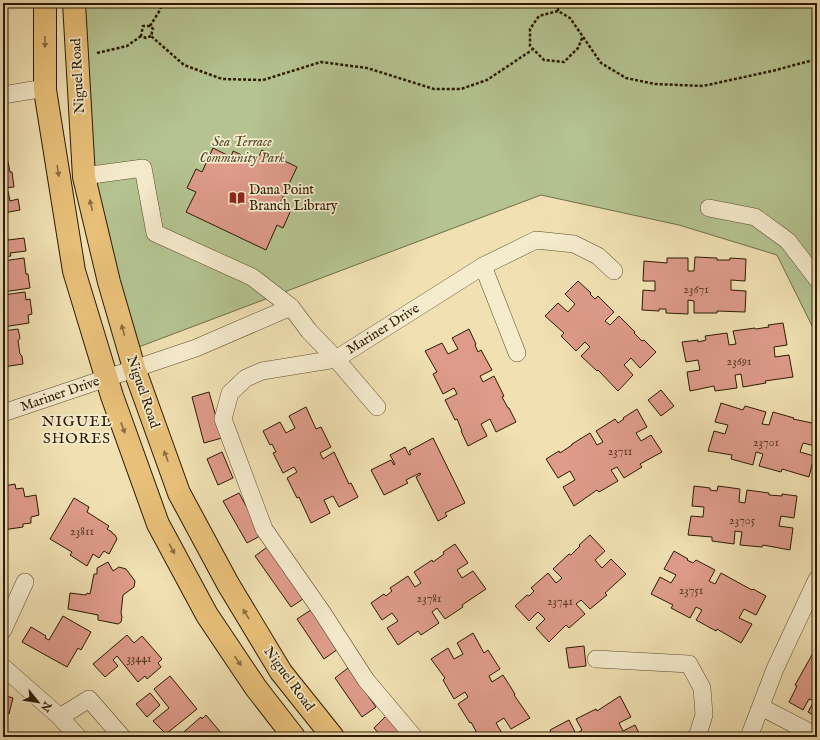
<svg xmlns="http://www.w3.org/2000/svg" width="820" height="740" viewBox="0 0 820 740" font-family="'IM FELL English',serif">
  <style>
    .green { fill: #b4c390; stroke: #706e49 }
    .building { fill: #de9b8a; stroke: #2b1a02 }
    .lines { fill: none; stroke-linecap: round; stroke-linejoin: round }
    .minor-casing { stroke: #5c4c2e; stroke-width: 18 }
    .major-casing { stroke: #2b1a02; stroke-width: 24 }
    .path { stroke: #2b1a02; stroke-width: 2.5; stroke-dasharray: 3 2; stroke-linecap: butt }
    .minor { stroke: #f5ebcd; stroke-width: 17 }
    .major { stroke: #e8c079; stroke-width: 22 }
    .oneway { fill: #8a6d3e }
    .labels { text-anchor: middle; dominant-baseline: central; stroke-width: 3.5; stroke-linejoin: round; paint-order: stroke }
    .number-label { font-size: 12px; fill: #583a24 }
    .street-label { font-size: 14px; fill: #2b1a02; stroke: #f5ebcd }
    .park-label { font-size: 14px; font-style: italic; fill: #544d2d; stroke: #f5ebcd }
    .poi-label { font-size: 14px; fill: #2b1a02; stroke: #f5ebcd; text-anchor: start }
    .neighbourhood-label { font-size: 15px; letter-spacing: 1px; fill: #2b1a02; stroke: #f5ebcd }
  </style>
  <rect width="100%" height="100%" fill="#f0e0b2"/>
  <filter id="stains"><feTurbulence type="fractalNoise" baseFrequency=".005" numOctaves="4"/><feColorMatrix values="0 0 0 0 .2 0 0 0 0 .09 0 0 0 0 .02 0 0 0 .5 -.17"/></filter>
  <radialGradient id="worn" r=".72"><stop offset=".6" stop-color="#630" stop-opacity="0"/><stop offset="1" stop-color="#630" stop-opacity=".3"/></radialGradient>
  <path class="green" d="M85 3H817V336L777 255 679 225 541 195 136 348 98 213 87 64Z"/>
  <g class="building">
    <path d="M3 122 7 155 3 156Z"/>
    <path d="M213 148 231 157 233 151 256 162 262 150 297 167 279 205 291 210 283 228 277 225 266 250 186 212 196 192 187 188 196 169 202 172Z"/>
    <path d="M3 157H7L10 172H12L14 187 3 188Z"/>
    <path d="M3 191H8L10 201 18 199 20 210 3 213Z"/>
    <path d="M6 226 8 240 24 238 26 251 10 253 11 256 3 257V227Z"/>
    <path d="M695 257 717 258V260H730V258L746 259 745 281 731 280V290L746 291 745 312 717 311V313H694V301L688 300V314L666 313V309H659V311L642 310 643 290 655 291V281H643L644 261 667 263V258H688V271H694Z"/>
    <path d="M24 258 26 274H28L30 288 3 292V261Z"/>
    <path d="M578 281 591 293 590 294 595 299 598 296 614 312 605 321 610 325 619 316 635 332 634 333 642 341 644 340 656 352 640 368 631 358 624 365 633 375 618 391 598 370 597 371 581 356 590 347 585 342 576 351 561 336 564 333 545 316 558 303 568 312 575 304 565 294Z"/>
    <path d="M25 292 26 300 30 299 32 314 28 315 29 323 3 327V295Z"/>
    <path d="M783 323 787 345 774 347 775 357 789 355 793 377 765 381 766 383 743 387 741 374 735 375 737 388 715 391 714 386 690 391 687 372 700 370 698 360 686 362 682 342 698 340V342L706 340 705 336 727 333 729 345 736 344 733 331 755 328 756 329 769 327 768 325Z"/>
    <path d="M18 329 20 338 18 341 20 354 22 356 23 364 3 367V331Z"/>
    <path d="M469 329 476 344 475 345 478 352 481 350 492 370 480 376 483 382 494 376 504 396 502 397 508 408H509L516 422 496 432 490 419 481 424 487 436 468 446 461 431H462L457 419 455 420 445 400 457 394 454 388 443 394 433 374 437 372 425 351 442 343 448 354 458 349 452 338Z"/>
    <path d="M661 390 674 406 661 416 648 400Z"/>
    <path d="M209 392 222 438 204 443 192 397Z"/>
    <path d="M721 403 743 410 745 406 766 412 762 424 769 425 773 412 794 418 793 419 817 424V440L815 446 803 443 800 452 814 456 809 477 782 469 781 472 759 466 763 454 756 452 753 465 731 459 732 455 708 451 714 431 725 434 728 425 715 422Z"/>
    <path d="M306 407 316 429 321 427 331 447 320 453 323 459 334 452 349 484 351 483 358 497 339 507 333 496 324 500 330 513 311 523 299 497 297 498 287 478 297 472 294 467 283 473 273 453 276 452 272 444 270 445 263 431 280 422 286 433 295 428 289 416Z"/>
    <path d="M637 409 647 427 636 433 641 441 651 435 662 452 640 464 642 467 624 478 617 467 611 470 618 481 599 492 597 490 574 506 563 487 575 480 570 471 558 478 546 459 559 451 560 453 572 445V444L590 433 597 445 603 442 596 431 615 419 618 423 624 419 623 418Z"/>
    <path d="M433 438 465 503 445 513 447 516 438 521 416 477 421 474 420 473 406 480 408 483 384 495 371 470 391 460 394 465 395 464 390 455 405 447 409 455 411 454 409 451Z"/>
    <path d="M222 452 233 478 218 485 207 459Z"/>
    <path d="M3 482 4 486 15 484 16 489 23 488 25 497 36 495 39 515 31 517V523L23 524V527L3 530Z"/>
    <path d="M694 486 710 488V490L717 491 718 486 740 489 739 502 745 503 747 490 769 493V495L782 496V494L797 496 794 518 781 516 779 526 793 528 790 550 763 545 762 547 740 545 742 532 735 531 734 544 712 541V537L688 535 691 516 703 517 704 507 692 506Z"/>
    <path d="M239 493 262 535 247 543 223 501Z"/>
    <path d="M74 498 89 507 87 512 109 526 107 529 112 532V533L115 535 117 539 109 554 104 551 99 558 93 554 87 566 70 555 72 552 50 539Z"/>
    <path d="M590 535 605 551 595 560 602 568 611 559 626 574 605 593 607 595 590 609 581 600 576 604 585 614 569 628 566 625 549 642 536 628 545 619 538 612 529 621 515 606 527 595 529 596 534 591 531 588 548 573 556 583 562 578 553 569 569 554 571 555 580 546 579 545Z"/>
    <path d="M455 544 468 563 457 570 462 578 473 571 486 589 462 605 463 607 445 619 437 608 432 612 439 623 421 635 418 631 398 645 387 628 398 621 392 613 382 620 371 603 384 594 386 596 392 591 390 588 408 576 415 587 421 583 414 572 432 560 433 562 444 554 443 552Z"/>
    <path d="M270 545 306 597 291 607 255 556Z"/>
    <path d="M674 551 688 559 687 560 693 563 696 560 715 570 709 581 715 584 721 573 752 590 753 589 766 596 756 615 744 609 739 618 752 624 741 643 717 629 716 631 696 620 702 610 696 607 690 618 671 608 673 605 651 594 660 577 671 583 676 575 664 569Z"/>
    <path d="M108 562 113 571 119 567 126 569 135 581 134 587 123 595 121 613 122 617 121 622 118 624 98 620V615L68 609 70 593 86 595 87 593 90 594 94 574H97V568Z"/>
    <path d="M311 610 338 649 324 659 297 619Z"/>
    <path d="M63 616 91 632 81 650 78 648 67 667 22 642 31 627 46 636 45 638 49 640Z"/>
    <path d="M473 633 484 653 488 650 500 669 489 676 492 682 503 675 515 694 514 695 530 718 511 729 504 718 496 723 503 735 500 737H479L471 722 470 723 458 704 468 697 465 692 454 699 443 680 445 678 431 659 448 648 454 659 463 654 457 643Z"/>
    <path d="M127 635 134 643 142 636 162 659 158 663 161 667 147 679 145 676 138 682 117 656 113 660 118 666 105 677 93 664Z"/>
    <path d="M584 646 586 666 569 668 566 648Z"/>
    <path d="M817 646V717L808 712 814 701 809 699 803 710 789 702 797 686 795 685Z"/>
    <path d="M348 668 376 707 362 717 335 678Z"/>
    <path d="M170 676 197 709 166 734 153 721 169 708 154 689Z"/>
    <path d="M150 693 160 705 147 717 136 704Z"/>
    <path d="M3 695 13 698 9 714 4 712 3 715Z"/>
    <path d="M620 696 631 717 619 723 623 731 635 725 641 737H549L552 735 550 730 569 720 576 734 582 730 576 719 596 709 597 711Z"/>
    <path d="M206 715 222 734 218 737H178L201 717 202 719Z"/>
    <path d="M386 716 406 737H382L374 728Z"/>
  </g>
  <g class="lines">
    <defs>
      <g id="minor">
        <path d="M3 95 45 88"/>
        <path d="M84 176 143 168 155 233 252 277 291 307 309 331 336 359 377 407"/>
        <path d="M709 208 755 217 788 241 817 279"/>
        <path d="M483 266 517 353"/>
        <path d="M3 413 196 348 291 307"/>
        <path d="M3 630 25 582"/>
        <path d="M596 659 689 664 702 688 704 715 697 737"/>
        <path d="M3 667 60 717 78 737"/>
        <path d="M761 707 817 736"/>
        <path d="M60 717 89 699 122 737"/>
        <path d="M414 737 366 680 322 612 264 529 223 419 230 393 246 378 262 371 336 359 483 266 536 240 574 244 598 256 614 271"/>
        <path d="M749 737 775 669 817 579"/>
      </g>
      <g id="major">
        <path d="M45 3V90L74 271 112 396 158 524 207 615 256 688 294 737"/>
        <path d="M74 3 84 177 109 282 134 368 179 493 228 584 281 672 333 737"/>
      </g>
    </defs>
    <use href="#minor" class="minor-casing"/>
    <use href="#major" class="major-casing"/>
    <g class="path">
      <path d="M558 3V11L570 18 601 63 626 78 655 84 703 86 772 71 817 59"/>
      <path d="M558 11 539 16 530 29V46L544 60 564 62 578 48 583 36"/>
      <path d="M150 26 160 10 162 3"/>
      <path d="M151 36 146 38 141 36 143 26H150L153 29 151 36 184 65 222 79 263 80 321 62 367 68 434 89H461L487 80 532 50"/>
      <path d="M97 53 127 46 141 36"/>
    </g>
    <use href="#minor" class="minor"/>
    <use href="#major" class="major"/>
  </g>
  <defs><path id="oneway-solid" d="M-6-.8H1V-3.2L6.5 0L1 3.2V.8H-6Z"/></defs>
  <g class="oneway">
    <use href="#oneway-solid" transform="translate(45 42) rotate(90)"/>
    <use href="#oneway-solid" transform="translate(58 171) rotate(81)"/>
    <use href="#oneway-solid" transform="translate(91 205) rotate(-104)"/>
    <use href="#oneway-solid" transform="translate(123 330) rotate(-106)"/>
    <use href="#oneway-solid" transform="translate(123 428) rotate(70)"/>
    <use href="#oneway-solid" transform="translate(166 456) rotate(-110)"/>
    <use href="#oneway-solid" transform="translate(172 549) rotate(62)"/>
    <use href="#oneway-solid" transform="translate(246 614) rotate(-121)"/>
    <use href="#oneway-solid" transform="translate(238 661) rotate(56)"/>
  </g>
  <defs>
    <symbol id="library-bare" viewBox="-9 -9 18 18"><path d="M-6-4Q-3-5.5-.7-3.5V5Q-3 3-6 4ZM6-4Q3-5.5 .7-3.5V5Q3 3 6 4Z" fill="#8f2418" stroke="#f5ebcd" stroke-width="2.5" paint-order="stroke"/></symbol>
  </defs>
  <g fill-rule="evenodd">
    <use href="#library-bare" x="226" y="187" width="22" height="22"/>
  </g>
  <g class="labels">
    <g class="number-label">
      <text x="696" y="289">23671</text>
      <text x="739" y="361">23691</text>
      <text x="766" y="442">23701</text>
      <text x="620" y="451">23711</text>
      <text x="742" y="520">23705</text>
      <text x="82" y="531">23811</text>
      <text x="691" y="590">23751</text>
      <text x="429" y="598">23781</text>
      <text x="560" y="601">23741</text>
      <text x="139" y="658">33441</text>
    </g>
    <g class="street-label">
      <text transform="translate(78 76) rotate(-93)">Niguel Road</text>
      <text transform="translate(383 329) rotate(-32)">Mariner Drive</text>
      <text transform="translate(143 392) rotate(71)">Niguel Road</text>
      <text transform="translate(60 394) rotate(-19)">Mariner Drive</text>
      <text transform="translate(289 679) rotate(54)">Niguel Road</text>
    </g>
    <g class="park-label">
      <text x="242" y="142">Sea Terrace<tspan x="242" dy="16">Community Park</tspan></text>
    </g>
    <g class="poi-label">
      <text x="249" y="190">Dana Point<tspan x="249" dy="16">Branch Library</tspan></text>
    </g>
    <g class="neighbourhood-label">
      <text x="77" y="421">NIGUEL<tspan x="77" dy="17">SHORES</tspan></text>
    </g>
  </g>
  <rect width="820" height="740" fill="none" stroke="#f0e0b2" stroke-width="16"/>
  <rect x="4" y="4" width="812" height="732" fill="none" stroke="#2b1a02" stroke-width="2"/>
  <rect x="8" y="8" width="804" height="724" fill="none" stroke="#2b1a02"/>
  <g transform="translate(38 702) rotate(120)" stroke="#f5ebcd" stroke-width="3" paint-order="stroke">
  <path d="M0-3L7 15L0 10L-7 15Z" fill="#2b1a02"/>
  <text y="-6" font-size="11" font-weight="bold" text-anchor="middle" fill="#2b1a02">N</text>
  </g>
  <rect width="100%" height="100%" filter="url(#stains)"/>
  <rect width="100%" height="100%" fill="url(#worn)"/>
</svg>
